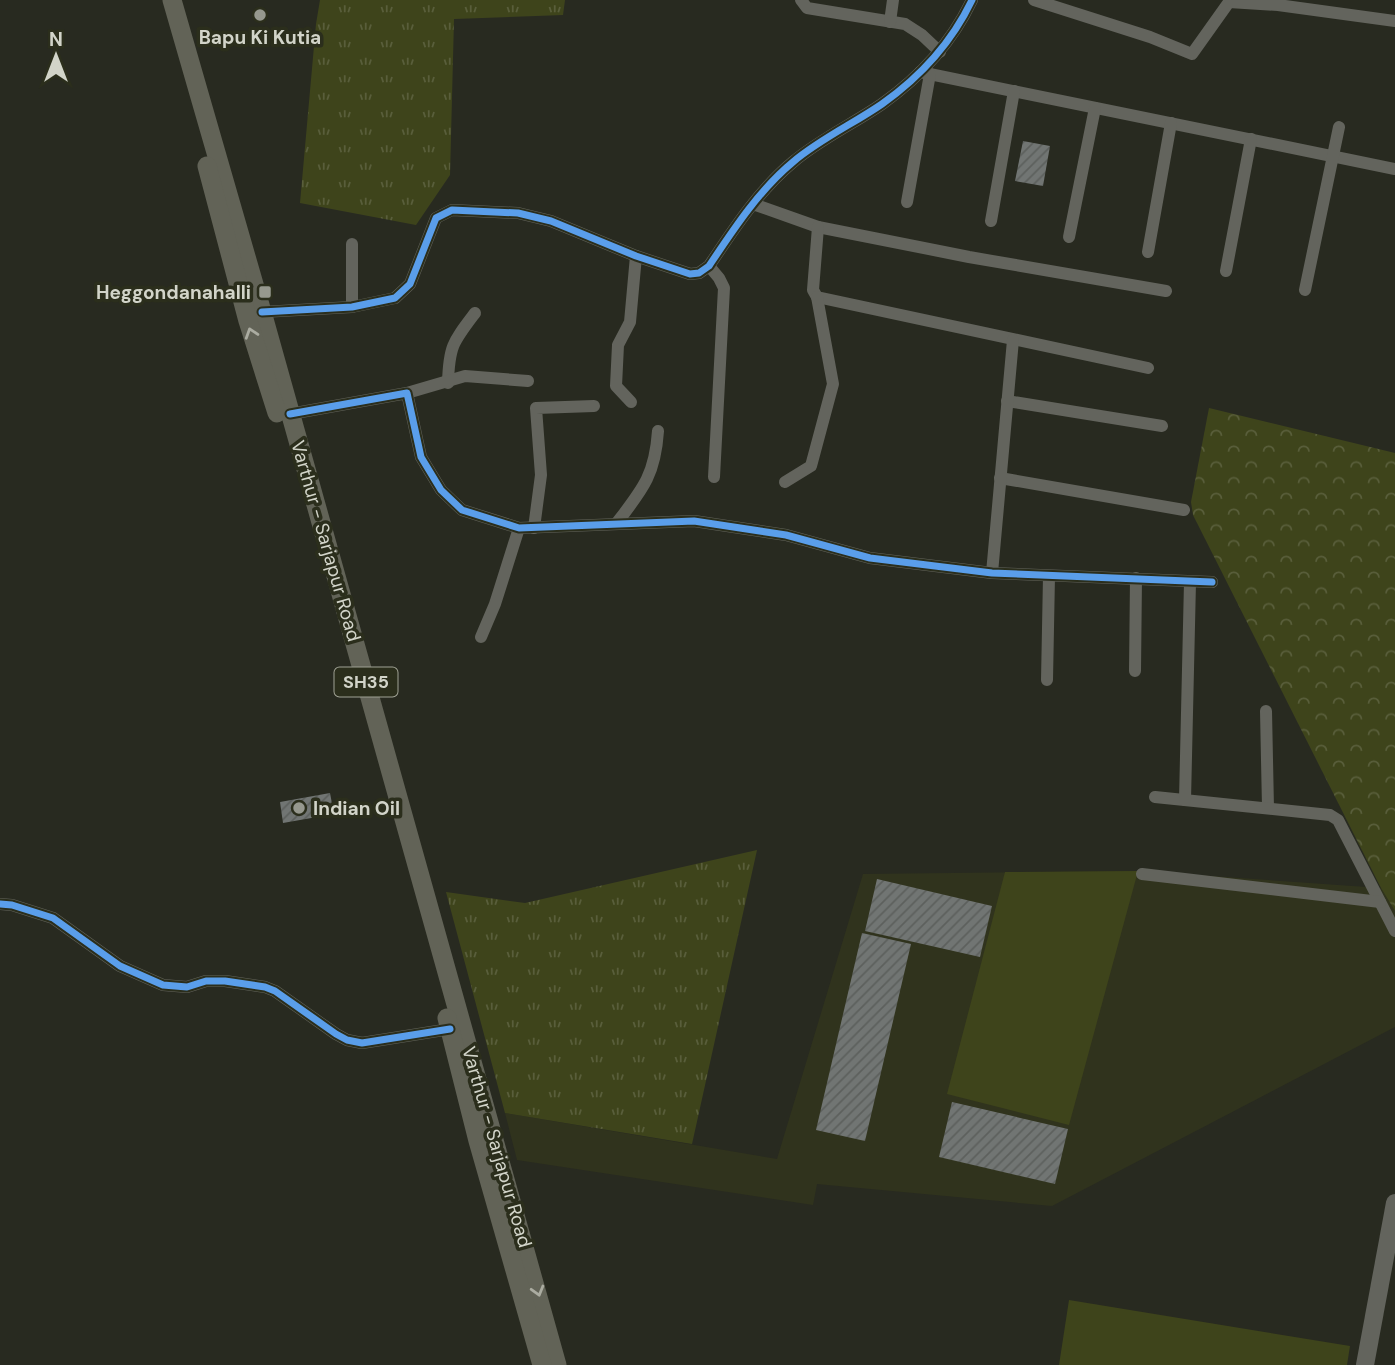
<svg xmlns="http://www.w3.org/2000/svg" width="1395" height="1365" viewBox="0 0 1395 1365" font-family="'DM Sans',sans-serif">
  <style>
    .built { fill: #30331d }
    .grass { fill: url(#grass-tufts) }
    .park { fill: url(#park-crowns) }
    .pitch { fill: #3e441b }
    .building { fill: url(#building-hatch) }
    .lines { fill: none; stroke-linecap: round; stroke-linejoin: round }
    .street { stroke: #63645d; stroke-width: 12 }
    .secondary { stroke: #63645d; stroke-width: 18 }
    .primary { stroke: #626357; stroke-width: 19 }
    .cycleway-casing { stroke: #2b2e1c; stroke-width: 11 }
    .cycleway { stroke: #5a9eea; stroke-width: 7 }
    .oneway { stroke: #abaca1 }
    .poi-dot { fill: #96988e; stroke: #2b2e1c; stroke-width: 2.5 }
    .labels { text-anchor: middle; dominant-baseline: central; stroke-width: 7; stroke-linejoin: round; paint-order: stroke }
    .shield { fill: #2b2e1c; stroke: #a0a295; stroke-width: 2 }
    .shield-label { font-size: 18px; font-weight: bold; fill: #d2d4c9 }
    .poi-label { font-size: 19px; font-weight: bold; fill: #d2d4c9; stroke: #2b2e1c }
    .street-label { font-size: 19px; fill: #d2d4c9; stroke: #2b2e1c }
  </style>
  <defs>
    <pattern id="grass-tufts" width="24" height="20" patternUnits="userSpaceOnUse" patternTransform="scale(1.75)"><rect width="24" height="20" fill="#3e441b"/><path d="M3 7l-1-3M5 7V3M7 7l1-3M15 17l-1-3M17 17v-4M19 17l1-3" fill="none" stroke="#595e3b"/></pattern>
    <pattern id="park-crowns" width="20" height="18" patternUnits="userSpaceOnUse" patternTransform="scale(1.75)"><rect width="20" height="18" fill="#3e441b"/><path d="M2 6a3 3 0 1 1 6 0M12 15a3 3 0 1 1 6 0" fill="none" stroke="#595e3b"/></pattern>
    <pattern id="building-hatch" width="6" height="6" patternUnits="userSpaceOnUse" patternTransform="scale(1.75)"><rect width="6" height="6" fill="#717573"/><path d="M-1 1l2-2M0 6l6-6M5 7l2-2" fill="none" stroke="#5d605d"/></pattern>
  </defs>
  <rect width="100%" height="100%" fill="#282a20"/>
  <path class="built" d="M1138 871 1381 888 1395 911V1027L1052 1206 817 1184 813 1205 517 1160 505 1113 777 1159 863 874Z"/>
  <g class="grass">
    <path d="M320 0H565L563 15 454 19 450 175 416 225 300 203 316 24Z"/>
    <path d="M757 850 692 1144 505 1113 446 892 525 903Z"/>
  </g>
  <path class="park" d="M1209 408 1395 453V911L1381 888 1193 515 1191 502Z"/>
  <g class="pitch">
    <path d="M1138 871 1069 1125 947 1094 1005 872Z"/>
    <path d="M1069 1300 1350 1346 1347 1365H1059Z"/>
  </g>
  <g class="building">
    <path d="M1023 141 1050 146 1043 186 1015 181Z"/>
    <path d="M330 793 334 814 283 823 280 802Z"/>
    <path d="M877 879 992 906 980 957 865 931Z"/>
    <path d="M862 933 911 944 865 1141 816 1130Z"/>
    <path d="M952 1102 1068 1129 1055 1184 939 1157Z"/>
  </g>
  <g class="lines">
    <g class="street">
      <path d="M801 0 807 8 905 24 922 35 940 52"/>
      <path d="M1034 0 1150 37 1192 54 1229 2 1278 5 1395 21"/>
      <path d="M890 22 893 0"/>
      <path d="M920 72 1395 169"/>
      <path d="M907 202 930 74"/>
      <path d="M753 204 818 227 969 257 1166 291"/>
      <path d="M991 221 1014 91"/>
      <path d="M818 227 813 290 817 297 1148 368"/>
      <path d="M1069 237 1095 108"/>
      <path d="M352 244V307"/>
      <path d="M1148 252 1171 123"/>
      <path d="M709 266 719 278 724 288 714 477"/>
      <path d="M1226 271 1251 139"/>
      <path d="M1305 290 1339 127"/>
      <path d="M262 312 352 307 395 298 410 284 436 218 452 210 518 213 551 221 636 256 690 274 699 273 709 266C733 230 759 190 793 162 820 139 853 124 882 104 920 77 952 42 972 0"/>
      <path d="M448 383C449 346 453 342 475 313"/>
      <path d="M407 393 465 376 528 381"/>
      <path d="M1007 401 1162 426"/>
      <path d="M631 402 616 386 618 345 630 322 636 256"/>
      <path d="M290 414 407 393 421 457 441 490 462 510 519 528 694 521 786 535 870 558 992 573 1212 582"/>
      <path d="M1000 478 1184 510"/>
      <path d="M785 482 811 466 833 384 817 297"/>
      <path d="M616 524C642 490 655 476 658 431"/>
      <path d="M534 528 541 475 536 408 594 406"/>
      <path d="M992 573 1013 340"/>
      <path d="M481 637 495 604 519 528"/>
      <path d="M1135 671 1136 578"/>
      <path d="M1047 680 1049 576"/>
      <path d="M1266 711 1268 808"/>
      <path d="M1155 797 1330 815 1338 820 1395 931"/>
      <path d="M1185 800 1190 582"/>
      <path d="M1142 874 1380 902"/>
      <path d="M0 904 12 905 53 918 120 966 163 985 187 987 206 981H225L265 987 275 991 336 1034 347 1040 362 1043 450 1029"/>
    </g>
    <path class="secondary" d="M1365 1365 1395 1203"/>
    <g class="primary">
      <path d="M172 0 262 312 557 1365"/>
      <path d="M207 166 248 321 277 413"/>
      <path d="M447 1018 478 1141 542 1365"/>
    </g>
    <defs>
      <g id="cycleway">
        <path d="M262 312 352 307 395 298 410 284 436 218 452 210 518 213 551 221 636 256 690 274 699 273 709 266C733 230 759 190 793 162 820 139 853 124 882 104 920 77 952 42 972 0"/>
        <path d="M290 414 407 393 421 457 441 490 462 510 519 528 694 521 786 535 870 558 992 573 1212 582"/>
        <path d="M0 904 12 905 53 918 120 966 163 985 187 987 206 981H225L265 987 275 991 336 1034 347 1040 362 1043 450 1029"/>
      </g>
    </defs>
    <use href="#cycleway" class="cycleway-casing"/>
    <use href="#cycleway" class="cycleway"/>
  </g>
  <defs><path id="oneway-chevron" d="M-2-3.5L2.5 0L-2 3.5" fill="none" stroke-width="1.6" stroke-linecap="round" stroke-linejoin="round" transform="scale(1.75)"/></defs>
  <g class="oneway">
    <use href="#oneway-chevron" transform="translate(251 333) rotate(-108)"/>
    <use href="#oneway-chevron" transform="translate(538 1291) rotate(74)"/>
  </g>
  <g class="poi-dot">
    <circle cx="260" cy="15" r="7"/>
    <rect x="258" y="285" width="14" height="14" rx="3.5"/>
    <circle cx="299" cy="808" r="7"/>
  </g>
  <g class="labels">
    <rect class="shield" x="334.5" y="667.5" width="63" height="29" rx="5"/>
    <g class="shield-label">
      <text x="366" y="682">SH35</text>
    </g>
    <g class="poi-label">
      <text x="260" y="37">Bapu Ki Kutia</text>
      <text x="251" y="292" text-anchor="end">Heggondanahalli</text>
      <text x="313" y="808" text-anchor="start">Indian Oil</text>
    </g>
    <g class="street-label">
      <text transform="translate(326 541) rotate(74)">Varthur - Sarjapur Road</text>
      <text transform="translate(497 1147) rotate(74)">Varthur - Sarjapur Road</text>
    </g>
  </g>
  <g transform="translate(56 56)" stroke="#2b2e1c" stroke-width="5" paint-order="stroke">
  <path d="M0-5L12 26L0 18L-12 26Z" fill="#d2d4c9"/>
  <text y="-10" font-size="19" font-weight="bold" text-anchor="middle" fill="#d2d4c9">N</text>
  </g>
</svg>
